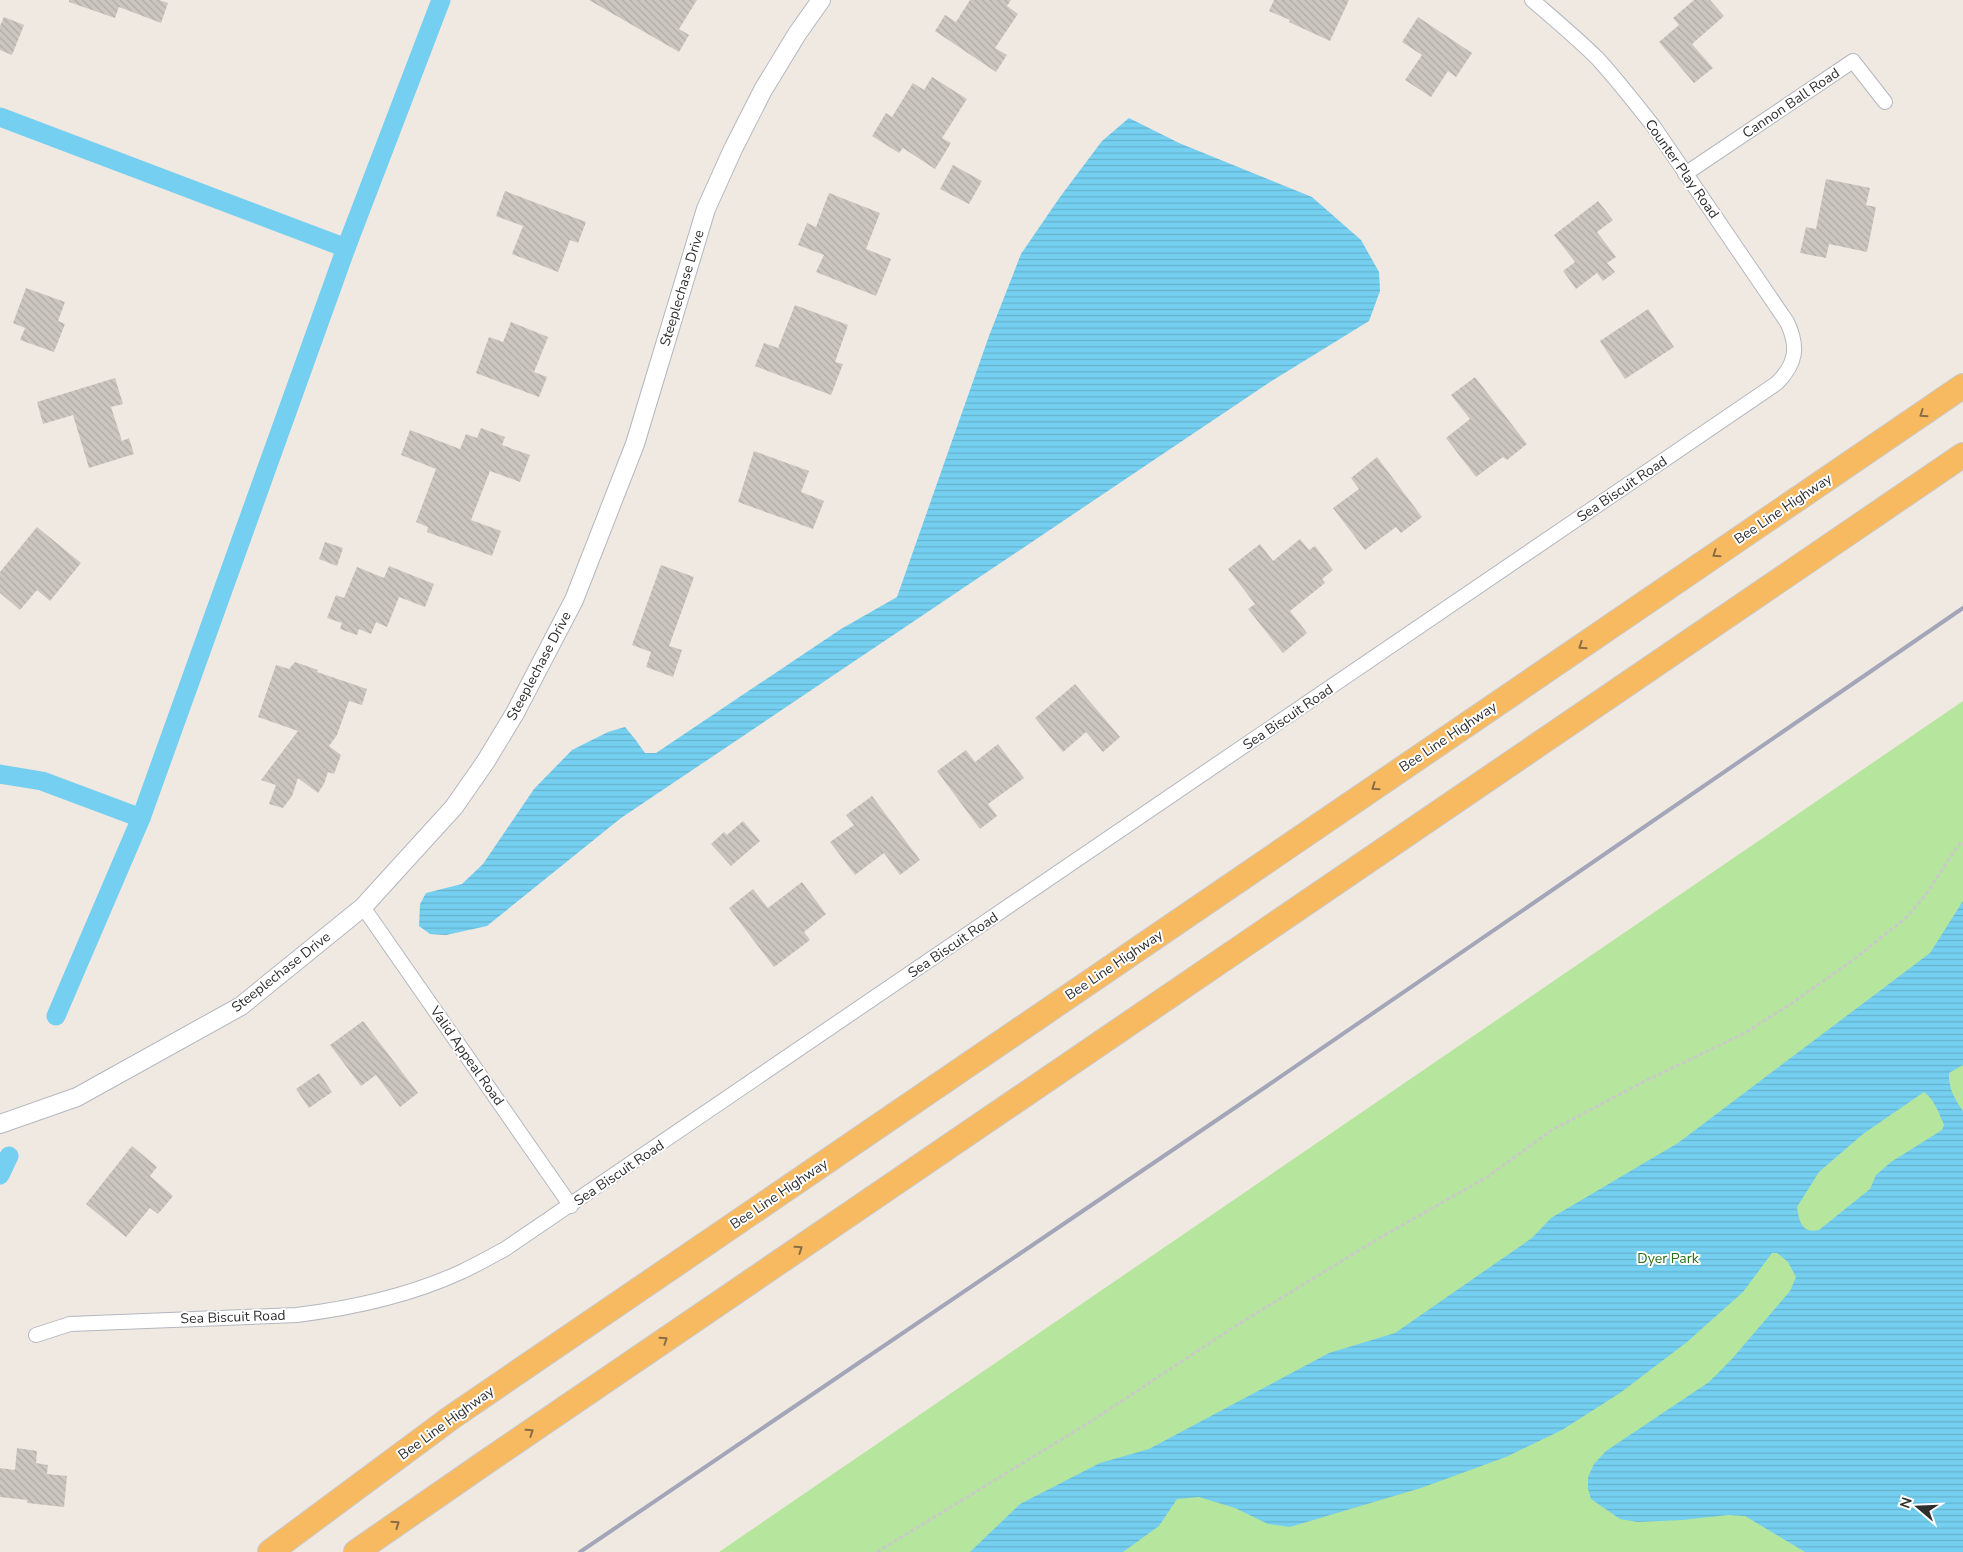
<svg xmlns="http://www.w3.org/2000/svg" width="1963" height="1552" viewBox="0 0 1963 1552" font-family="'Nunito Sans',sans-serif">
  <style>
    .park { fill: #b6e59e }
    .water { fill: url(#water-rules); fill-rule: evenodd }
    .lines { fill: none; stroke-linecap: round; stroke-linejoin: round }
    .canal { stroke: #75cff0; stroke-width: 19 }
    .building { fill: url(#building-back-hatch) }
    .minor-casing { stroke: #b4b7c1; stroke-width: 16 }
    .tertiary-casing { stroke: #b4b7c1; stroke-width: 20 }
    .trunk-casing { stroke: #c9c9c9; stroke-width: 26 }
    .path { stroke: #c9c9c9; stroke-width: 3; stroke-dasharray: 4 2.5; stroke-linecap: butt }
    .minor { stroke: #fff; stroke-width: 14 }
    .tertiary { stroke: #fff; stroke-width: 18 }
    .trunk { stroke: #f8ba60; stroke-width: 24 }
    .rail { stroke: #a3a6b8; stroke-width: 4 }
    .oneway { stroke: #896d44 }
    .labels { text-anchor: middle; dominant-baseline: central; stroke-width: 4; stroke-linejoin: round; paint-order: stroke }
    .street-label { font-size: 14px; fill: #2e2e2e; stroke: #fff }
    .park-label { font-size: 14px; fill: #2c6e1b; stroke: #fff }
  </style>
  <defs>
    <pattern id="water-rules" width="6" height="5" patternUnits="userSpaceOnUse" patternTransform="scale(1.25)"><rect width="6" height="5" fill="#75cff0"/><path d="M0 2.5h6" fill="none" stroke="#66b2ce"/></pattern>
    <pattern id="building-back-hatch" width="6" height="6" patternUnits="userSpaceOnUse" patternTransform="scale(1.25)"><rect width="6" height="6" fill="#cbc7bf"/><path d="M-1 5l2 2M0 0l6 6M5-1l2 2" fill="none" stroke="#afaba4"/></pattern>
  </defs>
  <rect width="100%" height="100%" fill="#efe9e1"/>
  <path class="park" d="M1963 701V1552H719Z"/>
  <g class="water">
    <path d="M1129 118 1179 143 1312 197 1361 240 1379 272 1380 291 1369 321 1270 382 621 818 487 926 446 935 430 934 419 926 420 904 426 893 462 884 483 864 534 789 572 750 608 732 625 727 635 739 645 753H656L841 629 897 597 989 336 1021 254 1060 197 1102 141Z"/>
    <path d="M1963 901V1065L1949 1073C1948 1087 1955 1100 1963 1111V1552H1805L1745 1516 1728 1515 1682 1520 1638 1522 1620 1519 1591 1499 1588 1489V1477L1594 1464 1606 1451 1709 1382 1731 1360 1790 1291 1796 1277 1788 1262 1777 1253H1772L1743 1292 1687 1342 1620 1393 1562 1430 1506 1457 1421 1488 1290 1527 1268 1524 1235 1508 1199 1497 1177 1499 1159 1526 1123 1552H970L1020 1504 1100 1463 1149 1449 1329 1353 1395 1333 1532 1238 1551 1218 1678 1143 1930 953ZM1924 1092C1935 1100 1939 1114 1944 1125L1942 1130 1891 1162 1876 1175 1870 1189 1819 1230C1802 1234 1799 1221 1797 1207L1819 1172 1863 1134Z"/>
  </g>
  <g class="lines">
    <g class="canal">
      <path d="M0 117 346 248"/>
      <path d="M0 774 42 781 141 818"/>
      <path d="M56 1016 141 818 346 248 441 0"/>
      <path d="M0 1175 9 1156"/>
    </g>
  </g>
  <g class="building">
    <path d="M69 0H159L168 3 161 23 119 7 115 18 69 2Z"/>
    <path d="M589 0H697L679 29 689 35 679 52Z"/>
    <path d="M970 0H1011L1007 6 1018 14 995 48 1007 55 996 72 935 31 945 15 956 22Z"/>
    <path d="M1274 0H1349L1330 41 1289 22 1290 20 1269 11Z"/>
    <path d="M1694 0H1710L1724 16 1692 44 1713 68 1694 83 1659 42 1679 25 1673 18Z"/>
    <path d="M4 17 24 25 12 55 0 50V26Z"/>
    <path d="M1418 17 1472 53 1456 77 1448 71 1431 97 1405 80 1422 55 1402 42Z"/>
    <path d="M932 77 967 99 942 138 951 143 935 169 903 148 899 153 872 136 886 113 892 117 913 83 924 90Z"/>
    <path d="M953 165 982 181 969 204 940 189Z"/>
    <path d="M1826 179 1870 188 1866 205 1876 207 1867 252 1829 244 1826 258 1800 253 1806 227 1816 229Z"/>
    <path d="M505 191 586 222 578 243 570 240 558 272 512 254 523 226 496 216Z"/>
    <path d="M829 193 880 213 866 249 891 259 876 296 816 272 824 255 798 245 807 223 816 227Z"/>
    <path d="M1598 201 1613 220 1597 232 1616 257 1607 263 1615 272 1603 281 1597 273 1576 289 1563 271 1575 262 1554 235Z"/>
    <path d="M26 288 65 302 58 321 65 324 54 352 20 340 25 328 13 323Z"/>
    <path d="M795 305 848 325 835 362 843 364 831 395 755 366 764 343 778 348Z"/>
    <path d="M1648 309 1674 347 1625 379 1600 341Z"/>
    <path d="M511 322 548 337 534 372 547 377 539 397 476 373 489 337 503 342Z"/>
    <path d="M1475 377 1527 444 1507 460 1503 457 1476 477 1446 438 1470 419 1451 395Z"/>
    <path d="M115 378 123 404 111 407 122 441 129 438 134 454 89 468 73 415 43 424 37 402Z"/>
    <path d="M481 428 505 437 502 445 530 455 520 482 490 471 471 520 501 531 492 556 427 532 428 527 416 522 436 469 401 455 410 430 460 449 466 434 477 438Z"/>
    <path d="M754 451 809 471 801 492 824 501 813 529 738 502Z"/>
    <path d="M1377 457 1422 517 1401 533 1396 527 1365 550 1333 508 1359 489 1351 478Z"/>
    <path d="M37 527 81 563 50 601 37 590 20 610 0 593V572Z"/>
    <path d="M1300 539 1309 550 1315 546 1333 570 1322 579 1325 583 1290 611 1307 633 1283 653 1248 609 1255 604 1228 569 1260 544 1273 561Z"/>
    <path d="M325 542 343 548 337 566 319 559Z"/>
    <path d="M661 565 694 577 669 646 682 650 673 677 646 667 651 652 632 645Z"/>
    <path d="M389 566 434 584 425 607 399 597 387 627 376 622 371 634 359 629 357 635 340 629 342 623 327 618 336 595 344 598 357 567 384 578Z"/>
    <path d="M295 662 318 670 317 672 367 689 362 705 349 701 337 735 329 746 341 755 334 774 328 772 324 784 318 793 298 778 292 796 283 808 269 804 276 785 261 780 298 731 258 717 276 665 289 669Z"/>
    <path d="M1075 684 1120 737 1103 752 1086 732 1063 752 1035 718Z"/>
    <path d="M998 744 1024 778 988 804 997 816 980 829 937 771 966 750 975 762Z"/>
    <path d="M872 796 920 860 900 875 884 853 855 875 830 842 854 825 846 815Z"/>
    <path d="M743 821 760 841 731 866 711 844 724 832 727 835Z"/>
    <path d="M802 882 826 914 804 932 810 940 774 967 729 908 753 889 768 908Z"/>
    <path d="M363 1021 418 1093 400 1107 376 1075 361 1086 330 1045Z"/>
    <path d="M319 1073 332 1092 309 1108 296 1089Z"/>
    <path d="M132 1146 157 1167 150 1176 173 1196 158 1214 150 1208 126 1237 86 1204Z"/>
    <path d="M17 1448 37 1451 36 1463 48 1465 47 1474 67 1476 64 1507 27 1503V1500L0 1497V1468L15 1470Z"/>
  </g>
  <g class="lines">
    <defs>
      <g id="minor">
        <path d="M1685 174 1853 61 1885 102"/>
        <path d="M363 907 571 1206"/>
        <path d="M36 1335 70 1324 297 1315C353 1308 409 1296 461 1272 476 1265 490 1257 505 1249L1777 383C1796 364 1799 347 1787 322L1654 127C1636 104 1618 81 1598 59 1577 38 1554 19 1532 0"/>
      </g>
      <path id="tertiary" d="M0 1124 77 1097 241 1006 363 907 454 807 486 761 515 713 574 600 635 444 706 209 733 149 763 90 797 34 821 0"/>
      <g id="trunk">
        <path d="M270 1552 452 1417 1963 386"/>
        <path d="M356 1552 486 1462 1963 455"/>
      </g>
    </defs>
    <use href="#minor" class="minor-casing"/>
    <use href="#tertiary" class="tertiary-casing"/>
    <use href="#trunk" class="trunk-casing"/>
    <path class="path" d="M877 1552 1090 1422 1237 1325 1376 1240 1487 1177 1552 1130 1643 1082 1743 1034 1789 1005 1853 960 1908 916 1927 893 1954 851 1963 841"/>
    <use href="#minor" class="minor"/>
    <use href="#tertiary" class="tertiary"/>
    <use href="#trunk" class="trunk"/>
    <path class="rail" d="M580 1552 1264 1088 1963 608"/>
  </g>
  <defs><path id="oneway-chevron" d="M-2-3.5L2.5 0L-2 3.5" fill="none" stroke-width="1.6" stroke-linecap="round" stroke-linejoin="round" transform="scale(1.25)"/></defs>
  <g class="oneway">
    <use href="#oneway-chevron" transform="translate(1923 414) rotate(146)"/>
    <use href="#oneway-chevron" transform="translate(1716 554) rotate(146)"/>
    <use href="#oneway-chevron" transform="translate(1582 646) rotate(146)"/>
    <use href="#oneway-chevron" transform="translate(1375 787) rotate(146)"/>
    <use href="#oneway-chevron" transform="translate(799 1249) rotate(-34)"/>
    <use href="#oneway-chevron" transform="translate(664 1340) rotate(-34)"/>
    <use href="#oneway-chevron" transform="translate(530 1432) rotate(-34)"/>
    <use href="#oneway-chevron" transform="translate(396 1524) rotate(-35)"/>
  </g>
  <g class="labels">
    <g class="street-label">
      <text transform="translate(1791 103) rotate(-34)">Cannon Ball Road</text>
      <text transform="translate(1682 169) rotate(55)">Counter Play Road</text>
      <text transform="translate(682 288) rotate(-73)">Steeplechase Drive</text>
      <text transform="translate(1622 489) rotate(-34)">Sea Biscuit Road</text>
      <text transform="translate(1783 509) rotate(-34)">Bee Line Highway</text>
      <text transform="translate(539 666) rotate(-62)">Steeplechase Drive</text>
      <text transform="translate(1288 717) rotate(-34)">Sea Biscuit Road</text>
      <text transform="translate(1448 737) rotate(-34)">Bee Line Highway</text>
      <text transform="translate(953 945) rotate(-34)">Sea Biscuit Road</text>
      <text transform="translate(1114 965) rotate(-34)">Bee Line Highway</text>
      <text transform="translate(281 972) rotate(-38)">Steeplechase Drive</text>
      <text transform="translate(467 1056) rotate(55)">Valid Appeal Road</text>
      <text transform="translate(619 1173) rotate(-34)">Sea Biscuit Road</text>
      <text transform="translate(779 1194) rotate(-34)">Bee Line Highway</text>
      <text transform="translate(233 1317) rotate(-2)">Sea Biscuit Road</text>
      <text transform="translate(446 1423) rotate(-36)">Bee Line Highway</text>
    </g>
    <g class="park-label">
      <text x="1668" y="1258">Dyer Park</text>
    </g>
  </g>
  <g transform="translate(1918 1507) rotate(289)" stroke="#ffffff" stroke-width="4" paint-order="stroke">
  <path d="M0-4L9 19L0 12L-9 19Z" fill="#2e2e2e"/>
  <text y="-8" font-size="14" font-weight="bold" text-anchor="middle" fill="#2e2e2e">N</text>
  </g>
</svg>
